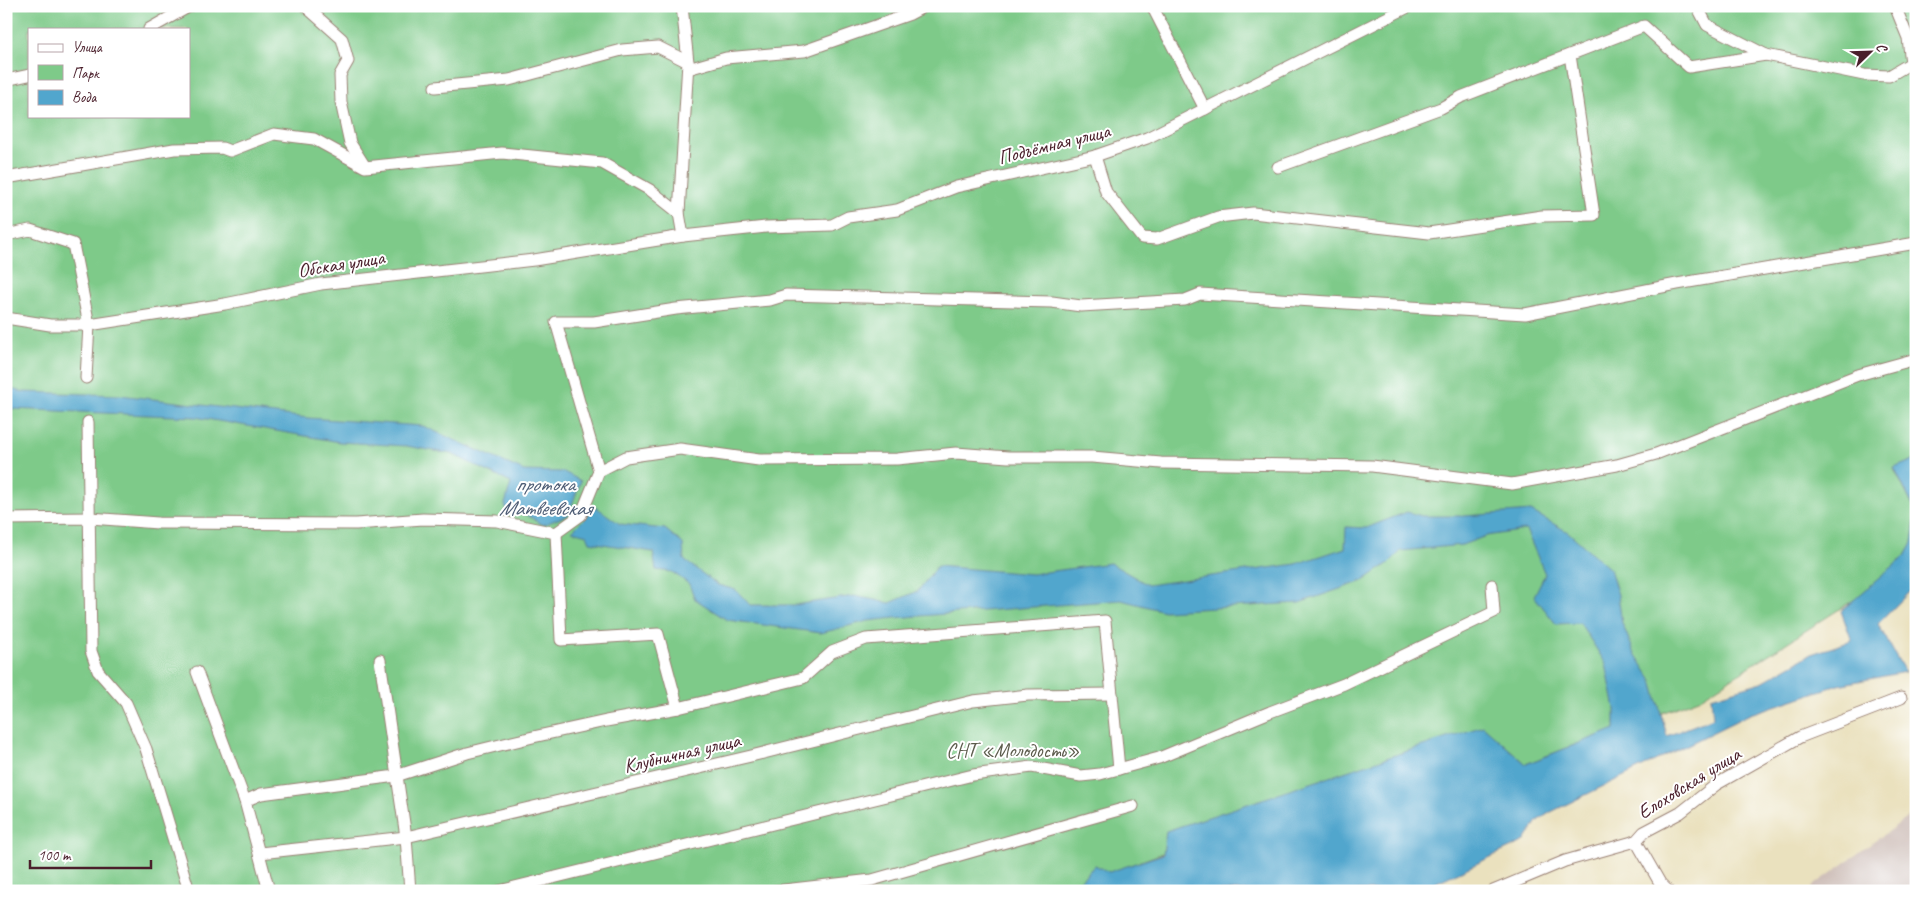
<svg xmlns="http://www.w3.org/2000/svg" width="1922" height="897" viewBox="0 0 1922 897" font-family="Caveat,sans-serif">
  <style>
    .industrial { fill: #cfc0ba }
    .green { fill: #7eca89; stroke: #64745a; fill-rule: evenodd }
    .water { fill: #51a6cd; stroke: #4e627c }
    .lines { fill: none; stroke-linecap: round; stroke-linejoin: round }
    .minor-casing { stroke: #9a8074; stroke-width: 13 }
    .minor { stroke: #fff; stroke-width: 11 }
    .labels { text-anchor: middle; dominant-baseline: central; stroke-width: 4; stroke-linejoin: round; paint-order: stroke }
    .street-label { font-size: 20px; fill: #4a1f2b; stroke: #fff }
    .park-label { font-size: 20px; fill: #5c5b4c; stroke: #fff }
    .water-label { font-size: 21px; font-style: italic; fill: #4d5c74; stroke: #fff }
  </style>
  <rect width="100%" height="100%" fill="#fff"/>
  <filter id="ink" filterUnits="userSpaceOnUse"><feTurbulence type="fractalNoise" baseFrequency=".02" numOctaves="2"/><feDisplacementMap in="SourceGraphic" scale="10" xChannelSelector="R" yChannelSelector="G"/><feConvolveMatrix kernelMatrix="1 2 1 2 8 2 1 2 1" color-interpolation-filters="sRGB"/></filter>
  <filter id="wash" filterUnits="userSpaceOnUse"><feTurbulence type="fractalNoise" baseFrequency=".0096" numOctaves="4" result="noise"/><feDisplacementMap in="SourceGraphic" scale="20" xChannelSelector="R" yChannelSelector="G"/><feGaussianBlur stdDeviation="1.12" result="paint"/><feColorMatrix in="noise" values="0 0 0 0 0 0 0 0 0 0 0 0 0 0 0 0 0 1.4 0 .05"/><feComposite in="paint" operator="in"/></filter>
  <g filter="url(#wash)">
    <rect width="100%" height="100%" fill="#eae1be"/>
    <path class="industrial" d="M1916 811V891H1814L1812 887Z"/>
    <path class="green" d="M6 6H1916V459L1894 469 1916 512 1912 544 1905 556 1860 596 1699 699 1651 717 1615 722 1616 729 1526 764 1494 736 1470 739 1109 873 1095 865 1082 879 1066 891H6ZM29 29H189V116H29Z"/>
    <g class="water">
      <path d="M6 388 24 392 120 395 308 418 423 426 524 471 564 472 581 481 568 515 543 525 519 510 507 512 505 504 511 483 452 454 406 446 340 442 195 417 11 409 6 408Z"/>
      <path d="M1916 459V512L1894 468Z"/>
      <path d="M596 507 620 524 665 529 683 544 684 560 718 585 736 590 750 605H794L854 596 890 603 918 591 937 566 1032 574 1110 563 1148 585 1296 564 1345 548 1346 527 1366 528 1407 512 1422 516H1465L1531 511 1568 532 1610 569 1618 595 1622 623 1634 652 1652 680 1667 736 1713 718 1711 697 1762 682 1811 654 1852 641 1841 611 1905 556 1912 543 1916 514V585L1878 624 1905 672 1838 685 1750 714 1551 812 1537 821 1525 841 1418 891H1066L1082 879 1095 865 1109 872 1163 854 1166 831 1483 726 1526 764 1615 729V709L1606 664 1580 623 1556 624 1534 596 1545 574 1526 530 1486 536 1462 545 1401 551 1389 563 1363 581 1299 603 1164 611 1121 600 895 618 868 621 821 633 727 620 695 599 689 584 672 572 656 570 653 552 590 542 587 535 572 531Z"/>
    </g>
  </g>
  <g filter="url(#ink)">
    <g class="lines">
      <defs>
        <g id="minor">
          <path d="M305 6 342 39 348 61 340 75 341 102 350 143 364 165"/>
          <path d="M682 6 688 62 679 213 683 236"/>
          <path d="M1152 6 1205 109"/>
          <path d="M1697 6 1707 25 1766 55"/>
          <path d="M1895 6 1908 38 1911 63 1916 76"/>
          <path d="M149 29 190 6"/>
          <path d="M688 69 726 58 804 51 910 14 925 6"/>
          <path d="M6 80 29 75"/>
          <path d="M435 87 509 80 622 50 658 47 688 62"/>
          <path d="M1095 156 1106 192 1142 238 1157 239 1218 217 1253 213 1429 233 1542 216 1594 215 1570 55"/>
          <path d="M1278 167 1441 108 1461 97 1644 26 1689 67 1766 55 1864 75 1889 76 1911 63"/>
          <path d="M6 178 174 149 222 148 230 151 274 134 314 139 365 167 502 153 602 163 650 190 679 213"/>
          <path d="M6 235 30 230 73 244 89 325 86 378"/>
          <path d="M6 318 50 325H89L225 304 321 284 534 260 683 236 766 227 832 225 848 217 897 210 956 187 1095 156 1147 138 1410 6"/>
          <path d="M88 422 91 651 98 671 126 703 146 749 189 891"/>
          <path d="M599 471 626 457 680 449 759 460 897 459 956 453 1008 457H1092L1161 463 1372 466 1512 484 1617 465 1656 454 1858 375 1916 359"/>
          <path d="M6 519 90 518 158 523 356 524 423 519 497 521 556 533 581 515 599 471 556 322H594L676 309 770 300 786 295 1052 302 1081 306 1185 300 1200 294 1525 314 1677 284 1916 243"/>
          <path d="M556 533 561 640 658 634 678 708"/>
          <path d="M380 660 406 837 410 891"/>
          <path d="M197 672 245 801 269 891"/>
          <path d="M245 801 261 794 396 776 467 753 533 737 606 721 678 708 803 678 832 652 866 639 1105 621 1119 769"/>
          <path d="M1636 841 1660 883 1668 891"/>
          <path d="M260 853 406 837 751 756 973 701 1028 695 1112 694"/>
          <path d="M499 891 973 775 1032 767 1081 776 1100 774 1159 758 1270 712 1344 684 1494 612 1492 585"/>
          <path d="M775 891 872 880 1133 806"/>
          <path d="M1493 891 1565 861 1636 841 1644 832 1680 813 1717 784 1800 737 1901 698"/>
        </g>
      </defs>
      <use href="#minor" class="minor-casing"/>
      <use href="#minor" class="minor"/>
    </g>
  </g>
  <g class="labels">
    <g class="street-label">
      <text transform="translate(1054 144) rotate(-14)">Подъёмная улица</text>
      <text transform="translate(341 264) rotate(-9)">Обская улица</text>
      <text transform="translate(682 753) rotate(-13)">Клубничная улица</text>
      <text transform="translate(1689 783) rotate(-32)">Елоховская улица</text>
    </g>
    <g class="park-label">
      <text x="1013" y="750">СНТ «Молодость»</text>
    </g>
    <g class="water-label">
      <text x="545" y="484">протока<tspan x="545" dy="24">Матвеевская</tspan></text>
    </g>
  </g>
  <rect width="1922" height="897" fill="none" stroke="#fff" stroke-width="25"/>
  <rect x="28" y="28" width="162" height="90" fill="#ffffff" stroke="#b7a5aa"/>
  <rect x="38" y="44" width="25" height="8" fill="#ffffff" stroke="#b7a5aa"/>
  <text x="72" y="52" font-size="15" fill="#4a1f2b">Улица</text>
  <rect x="38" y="65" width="25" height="15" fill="#7eca89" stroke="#b7a5aa"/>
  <text x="72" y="78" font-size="15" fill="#4a1f2b">Парк</text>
  <rect x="38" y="90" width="25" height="15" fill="#51a6cd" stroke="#b7a5aa"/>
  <text x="72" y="102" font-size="15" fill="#4a1f2b">Вода</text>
  <g transform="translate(1870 52) rotate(67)" stroke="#ffffff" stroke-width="4" paint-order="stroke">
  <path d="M0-4L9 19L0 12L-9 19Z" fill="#4a1f2b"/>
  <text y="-8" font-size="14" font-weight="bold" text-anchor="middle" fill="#4a1f2b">С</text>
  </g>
  <path d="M30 860v8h121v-8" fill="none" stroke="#4a1f2b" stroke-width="2.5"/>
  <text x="38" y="860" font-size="15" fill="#4a1f2b" stroke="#ffffff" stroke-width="4" paint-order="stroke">100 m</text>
</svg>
